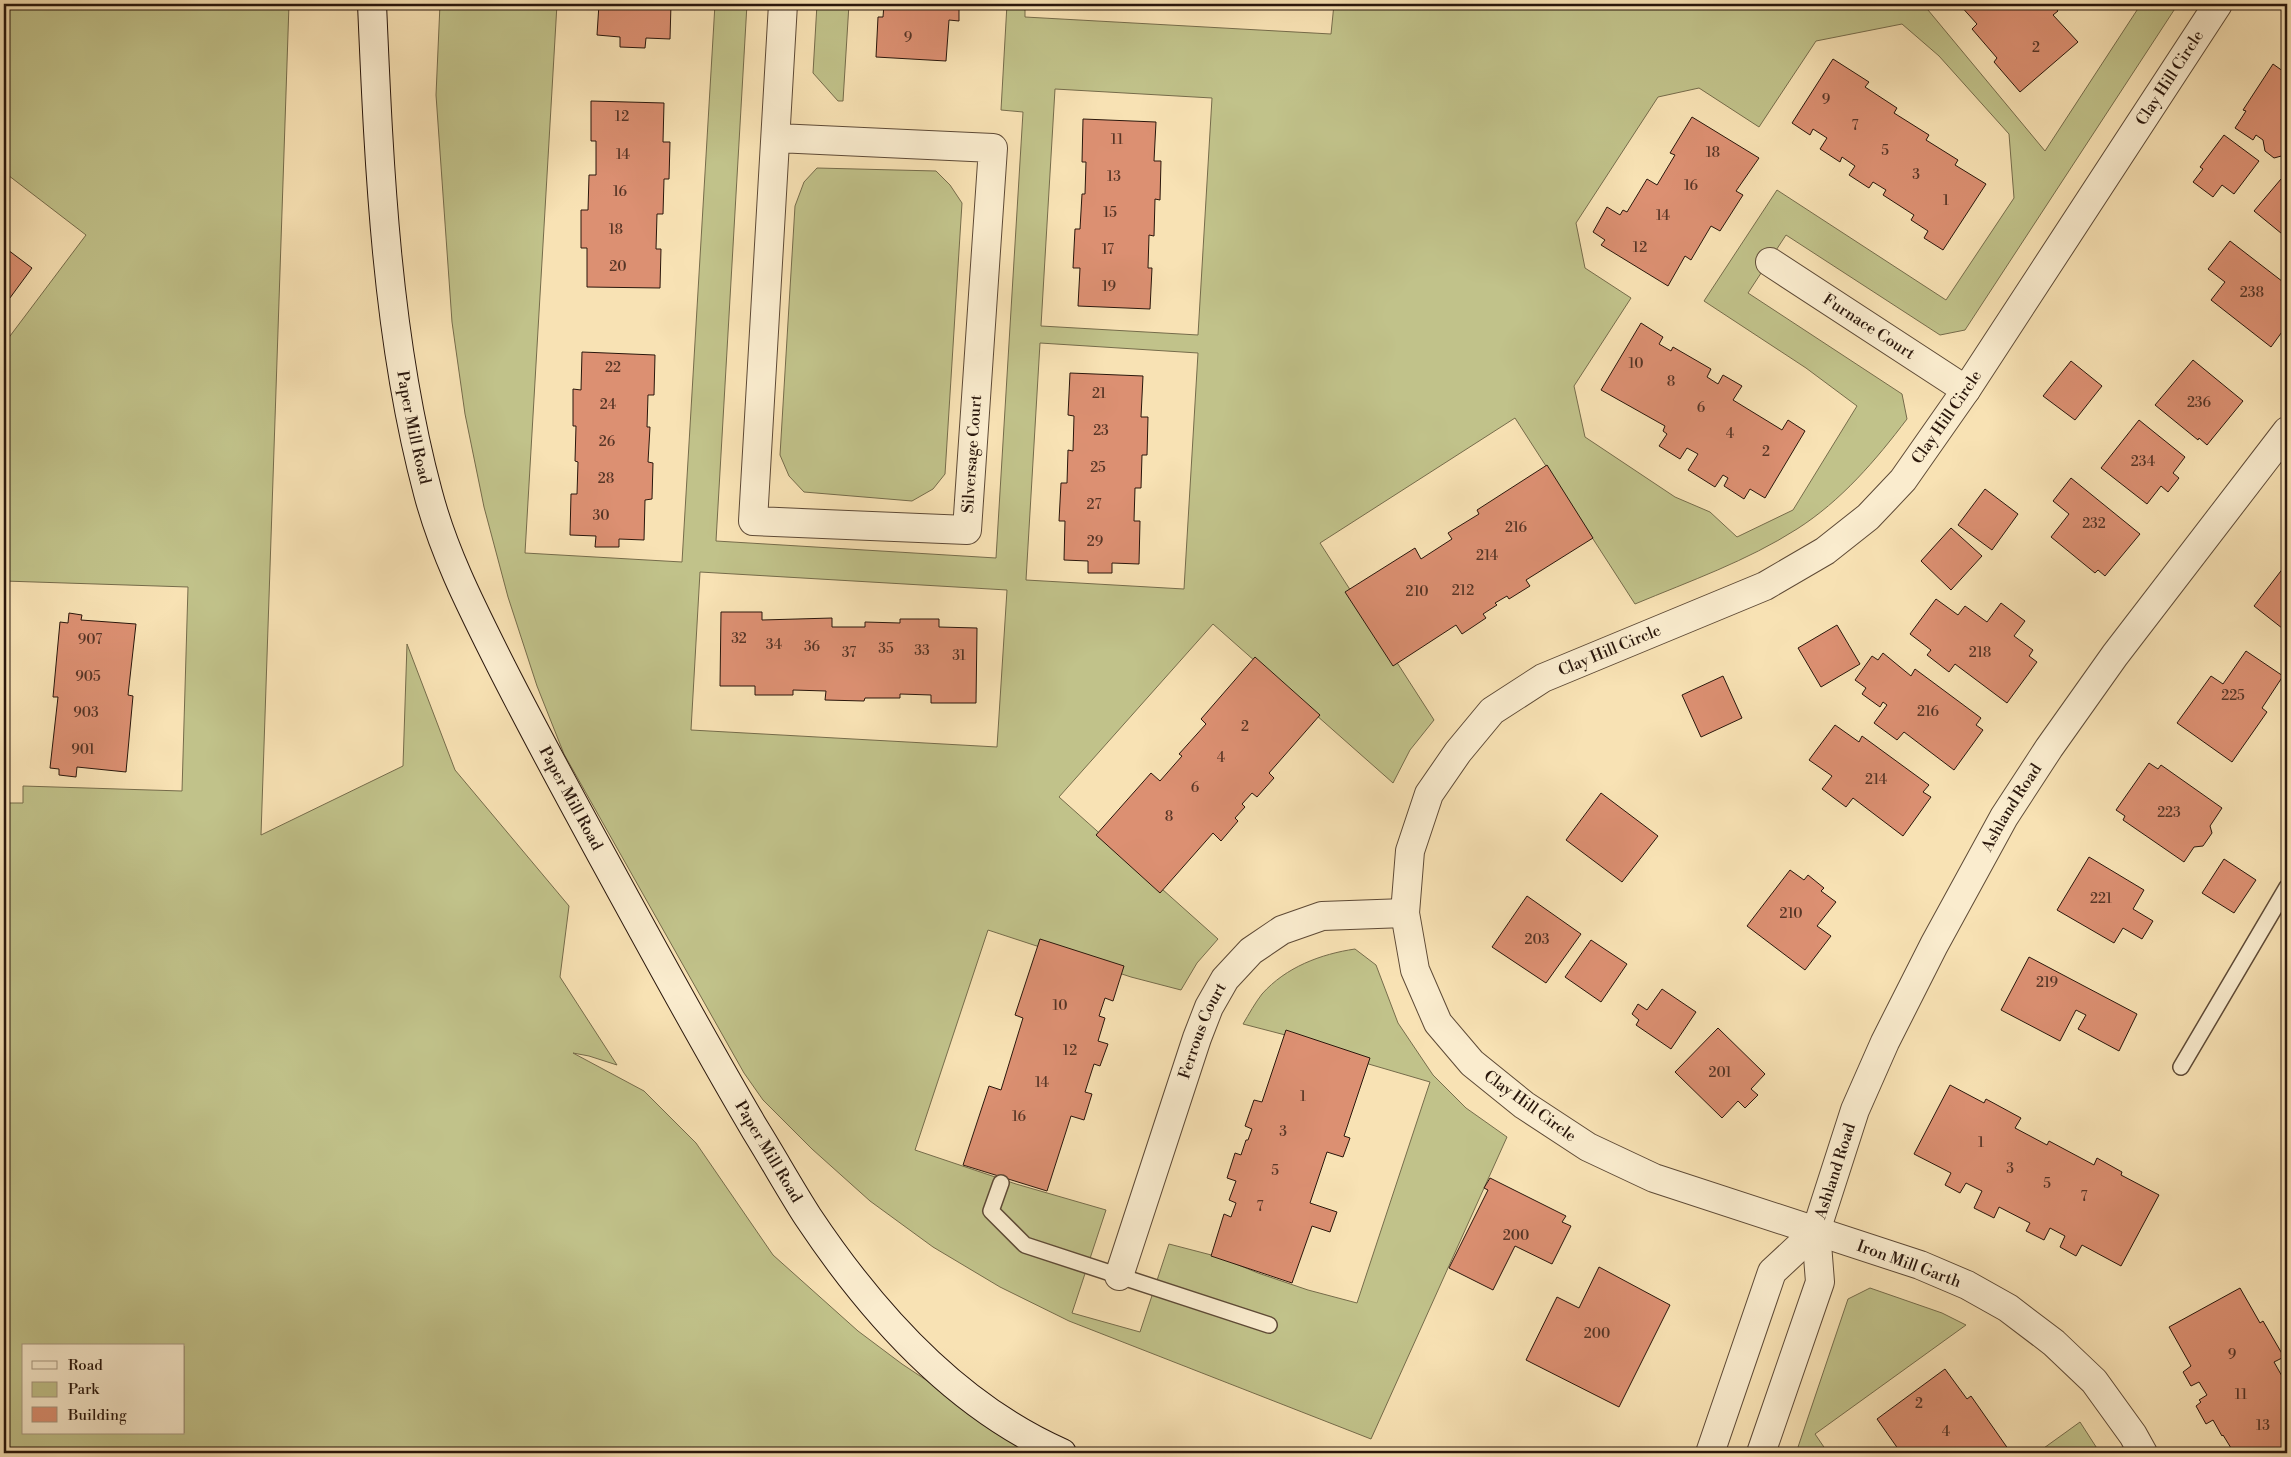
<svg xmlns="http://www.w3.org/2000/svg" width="2291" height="1457" viewBox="0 0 2291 1457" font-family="'Libre Bodoni',serif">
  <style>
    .green { fill: #c1c28a; stroke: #766c4b; fill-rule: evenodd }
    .building { fill: #dc9072; stroke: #2a170c }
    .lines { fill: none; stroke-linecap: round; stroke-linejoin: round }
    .lane-casing { stroke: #5e4a36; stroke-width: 18 }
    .street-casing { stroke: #5e4a36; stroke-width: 30 }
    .secondary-casing { stroke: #2a170c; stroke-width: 30 }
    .lane { stroke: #faecce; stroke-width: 15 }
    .street { stroke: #faecce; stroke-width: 28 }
    .secondary { stroke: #faecce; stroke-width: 28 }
    .labels { text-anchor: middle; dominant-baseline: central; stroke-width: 5; stroke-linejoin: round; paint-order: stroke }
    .number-label { font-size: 14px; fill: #563526 }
    .street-label { font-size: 16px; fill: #2a170c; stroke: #faecce }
  </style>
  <rect width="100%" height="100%" fill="#f8e2b4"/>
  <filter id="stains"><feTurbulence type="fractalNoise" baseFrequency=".004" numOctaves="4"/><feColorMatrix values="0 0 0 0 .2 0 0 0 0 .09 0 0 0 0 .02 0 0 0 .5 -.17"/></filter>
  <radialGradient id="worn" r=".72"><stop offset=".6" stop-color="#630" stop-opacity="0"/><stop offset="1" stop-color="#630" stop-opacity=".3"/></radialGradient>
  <g class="green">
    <path d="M4 4H289L261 835 403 766 407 644 455 770 569 906 560 977 617 1065 589 1056 573 1053 644 1091 696 1143 773 1255 858 1331 902 1364 947 1394 1063 1453H4V803H23V786L182 791 188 587 4 581V344L86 235 4 172ZM24 1346H184V1433H24Z"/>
    <path d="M440 4H557L525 553 682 562 715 4H747L716 541 996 558 1023 112 1001 110 1007 4H1025V17L1331 34 1334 4H1923L2045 151 2141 4H2178L1965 330 1940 335 1786 235 1748 293 1902 394 1907 419C1876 460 1841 501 1797 529 1747 561 1690 581 1635 604L1515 418 1320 543 1434 720 1410 750 1393 783 1213 624 1059 797 1218 939 1197 963 1181 990 1131 977 988 930 915 1150 1016 1184 1106 1210 1072 1313 1140 1332 1169 1244 1219 1257 1258 1273 1308 1290 1357 1303 1430 1082 1331 1053 1293 1037 1243 1024C1249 1014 1255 1003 1262 994 1286 967 1321 954 1355 949L1376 965 1398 1023 1433 1075 1466 1108 1507 1137 1371 1439 1069 1321 1000 1287 933 1247 870 1201 812 1149 763 1100 744 1073 564 754 537 686 508 597 484 507 465 414 452 322 436 95ZM1902 24 1939 56 2009 134 2014 198 1946 300 1777 190 1704 301 1806 368 1857 406 1793 510 1737 537 1710 512 1675 497 1585 437 1574 386 1631 298 1585 268 1576 223 1658 97 1699 88 1759 127 1816 41ZM1055 89 1212 98 1198 335 1041 326ZM1040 343 1198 353 1184 589 1026 580ZM700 572 1007 590 997 747 691 730Z"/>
    <path d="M817 4H849L843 101H838L813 73Z"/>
    <path d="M817 168 936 171 950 185 962 203 945 474 933 489 912 501 804 492 789 476 780 455 795 206 804 182Z"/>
    <path d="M1870 1288 1942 1313 1966 1325 1815 1434 1828 1453H1796L1848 1299Z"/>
    <path d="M2080 1422 2100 1453H2037Z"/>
  </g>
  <g class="building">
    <path d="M599 4H671L670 39 646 38 645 48 620 47V37L597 35Z"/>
    <path d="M884 4H959V21L949 20 946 61 876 57 878 17H883Z"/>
    <path d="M1959 4H2052L2058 11 2053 15 2078 42 2020 92 1994 62 1997 58 1972 29 1977 24Z"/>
    <path d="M1833 59 1869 82 1865 87 1897 108 1894 113 1929 135 1926 140 1958 160 1955 165 1986 184 1943 250 1924 238 1928 231 1911 220 1914 215 1883 195 1886 190 1873 182 1869 188 1849 175 1855 166 1842 157 1840 162 1820 149 1827 138 1813 129 1810 135 1792 123Z"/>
    <path d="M2273 64 2287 74V152L2285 155 2274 158 2265 151 2263 140 2256 135 2253 140 2235 128 2246 111 2243 110Z"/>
    <path d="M591 101 664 103 663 142H670L669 179H664L663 214H657L656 249H661L660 288 587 287V248H581V210H588L589 175H596V141H591Z"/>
    <path d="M1692 117 1759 158 1736 191 1743 195 1720 231 1711 226 1691 260 1685 256 1668 286 1601 245 1605 240 1593 232 1607 207 1620 215 1623 210 1627 212 1647 179 1657 185 1675 155 1670 153Z"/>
    <path d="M1083 119 1156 122 1154 161H1161L1160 200 1155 199 1154 236 1149 235 1148 268H1152L1150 309 1078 306 1080 268H1073L1075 229H1080L1082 194H1085L1086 162H1082Z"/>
    <path d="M2224 135 2259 161 2234 194 2222 185 2213 197 2193 182 2203 169 2200 167Z"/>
    <path d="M2281 179 2287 184V238L2254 211Z"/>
    <path d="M2230 241 2287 285V325L2271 347 2211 300 2225 282 2208 269Z"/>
    <path d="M4 247 32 268 4 306Z"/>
    <path d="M1641 323 1663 337 1659 344 1671 351 1673 347 1711 369 1707 377 1718 384 1723 375 1742 386 1733 400 1782 430 1788 420 1805 431 1765 498 1750 489 1744 499 1724 486 1728 478 1723 475 1715 487 1688 470 1698 454 1687 448 1680 459 1659 446 1667 434 1663 431 1665 426 1601 390Z"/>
    <path d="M582 352 655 355 654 395H648L647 427H650L648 462 653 463 652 499 645 500 644 540 619 539V547H595L596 536 570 535 571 494H577L578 462 575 461 576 426H573V389L581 390Z"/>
    <path d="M2193 360 2243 401 2207 445 2199 438 2198 440 2155 405Z"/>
    <path d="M2071 361 2102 386 2075 420 2043 396Z"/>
    <path d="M1070 373 1143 376 1141 417H1148L1147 455H1142L1141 488H1135L1134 521H1140L1139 564 1112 563V573H1088V561L1064 560 1065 521H1059L1061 483H1067L1068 450 1073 451 1074 416 1068 415Z"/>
    <path d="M2139 420 2185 457 2173 473 2179 478 2168 492 2161 486 2147 504 2101 468Z"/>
    <path d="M1547 465 1593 538 1526 580 1530 586 1509 599 1507 596 1495 603 1497 605 1483 614 1486 618 1462 634 1456 625 1393 666 1345 592 1415 548 1421 559 1452 539 1448 533 1479 514 1477 510Z"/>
    <path d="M2071 478 2140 534 2105 576 2098 570 2095 573 2051 537 2069 514 2053 501Z"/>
    <path d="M1985 489 2018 514 1992 550 1958 525Z"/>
    <path d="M1951 528 1982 556 1951 590 1921 561Z"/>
    <path d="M2287 563V632L2254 606Z"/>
    <path d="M1936 599 1958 615 1965 606 1987 622 2001 603 2025 621 2014 636 2033 650 2029 656 2037 662 2007 703 1955 664 1949 672 1927 655 1931 650 1910 634Z"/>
    <path d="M721 612H762V620L832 618V627H865V622L900 623V619H939V627L977 628 976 703H931V695L900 694V698H865L864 701 825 700 826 691 793 690V695H755V686H720Z"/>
    <path d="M69 613 82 615 81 620 136 624 128 695 133 696 126 772 77 767 76 777 59 775V769L50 768 58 697H53L60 622 68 623Z"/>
    <path d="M1837 625 1860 664 1821 687 1798 648Z"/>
    <path d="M2246 651 2283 676 2262 708 2267 712 2232 762 2177 723 2211 676 2223 684Z"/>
    <path d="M1883 653 1911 676 1915 669 1981 718 1976 725 1983 730 1954 770 1904 732 1897 740 1874 723 1887 705 1883 702 1880 707 1862 694 1866 688 1855 680 1872 656 1878 660Z"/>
    <path d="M1255 657 1320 715 1269 773 1274 778 1257 797 1252 793 1242 804 1245 807 1235 818 1238 821 1221 841 1213 833 1160 893 1096 835 1151 773 1160 781 1182 756 1179 754 1206 724 1201 719Z"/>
    <path d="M1723 676 1742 718 1701 737 1682 695Z"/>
    <path d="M1835 725 1859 742 1862 736 1929 785 1923 792 1931 797 1903 836 1853 798 1846 807 1822 789 1832 776 1809 760Z"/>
    <path d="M2149 763 2158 769 2161 765 2222 808 2210 826 2212 833 2203 846 2194 847 2184 862 2123 820 2125 816 2116 810Z"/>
    <path d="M1601 793 1658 836 1622 882 1566 840Z"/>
    <path d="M2089 857 2144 890 2133 909 2153 921 2142 939 2123 928 2114 943 2057 910Z"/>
    <path d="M2224 859 2256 880 2234 913 2202 893Z"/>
    <path d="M1790 870 1804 880 1808 875 1824 888 1821 891 1836 902 1817 926 1831 936 1805 970 1747 926Z"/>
    <path d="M1527 896 1581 934 1546 983 1492 947Z"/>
    <path d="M1040 939 1124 966 1113 1001 1105 998 1099 1016 1105 1018 1098 1041 1108 1044 1100 1066 1094 1064 1085 1092 1092 1094 1084 1120 1071 1116 1047 1191 963 1165 989 1086 1001 1090 1023 1018 1015 1015Z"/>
    <path d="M1591 940 1627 964 1601 1002 1565 977Z"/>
    <path d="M2029 957 2137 1014 2119 1051 2078 1029 2086 1015 2076 1010 2060 1041 2001 1010Z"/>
    <path d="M1662 989 1696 1012 1671 1049 1636 1025 1639 1020 1632 1014 1638 1004 1647 1010Z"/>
    <path d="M1718 1028 1765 1074 1751 1089 1758 1095 1745 1108 1738 1101 1722 1118 1675 1072Z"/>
    <path d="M1286 1030 1370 1058 1344 1136 1350 1138 1343 1157 1327 1152 1310 1203 1337 1212 1330 1232 1312 1226 1292 1283 1211 1256 1224 1214 1231 1217 1236 1203 1229 1200 1236 1181 1227 1178 1235 1153 1241 1155 1246 1140H1248L1252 1129 1245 1126 1254 1100 1262 1102Z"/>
    <path d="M1950 1085 1984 1103 1986 1099 2021 1118 2015 1128 2047 1145 2049 1141 2094 1165 2097 1158 2122 1172 2121 1175 2159 1195 2121 1266 2082 1245 2076 1256 2060 1247 2065 1236 2050 1228 2044 1240 2026 1231 2030 1223 1999 1207 1994 1218 1974 1208 1982 1191 1966 1183 1960 1193 1945 1185 1951 1173 1914 1154Z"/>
    <path d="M1490 1178 1566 1216 1562 1222 1571 1226 1552 1264 1515 1246 1493 1290 1449 1268 1488 1190 1484 1188Z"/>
    <path d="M1599 1267 1670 1305 1619 1407 1526 1360 1557 1297 1579 1308Z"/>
    <path d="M2240 1288 2260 1323 2263 1321 2284 1357 2274 1362 2287 1385V1453H2226L2231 1448 2223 1435 2222 1436 2213 1420 2206 1424 2196 1406 2201 1402 2199 1400 2207 1395 2199 1382 2191 1386 2183 1372 2191 1366 2169 1327Z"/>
    <path d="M1945 1369 1967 1399 1971 1396 2011 1453H1911L1908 1448 1901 1453 1877 1419Z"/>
  </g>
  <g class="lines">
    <defs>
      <g id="lane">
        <path d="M2181 1067 2287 887"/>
        <path d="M1001 1183 991 1211 1025 1245 1269 1325"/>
      </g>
      <g id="street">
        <path d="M777 138 993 148 967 530 753 521 783 4"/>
        <path id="s1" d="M1770 262 1966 390"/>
        <path id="s2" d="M1119 1276 1197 1038 1209 1007 1225 979 1251 951 1282 930 1322 916 1405 913"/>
        <path d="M1710 1453 1772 1272 1816 1231"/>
        <path id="s3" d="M1761 1453 1820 1282 1816 1231 1855 1110 1885 1042 1934 945 2004 817 2049 748 2115 655 2287 431"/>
        <path id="s4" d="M2143 1453 2133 1435 2094 1381 2054 1343 2008 1308 1967 1285 1920 1265 1654 1178 1588 1147 1524 1105 1472 1063 1438 1023 1415 970 1405 913 1410 851 1429 794 1458 752 1492 711 1543 678 1765 586 1825 551 1868 517 1903 480 1966 390 2218 4"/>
      </g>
      <g id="secondary">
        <path id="s5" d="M372 4C379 165 386 337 428 493 443 550 469 602 495 654 529 722 565 788 601 854 652 947 702 1040 756 1131 774 1160 790 1189 808 1217 872 1313 955 1406 1062 1453"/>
      </g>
    </defs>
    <use href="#lane" class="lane-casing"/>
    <use href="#street" class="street-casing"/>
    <use href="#secondary" class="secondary-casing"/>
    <use href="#lane" class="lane"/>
    <use href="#street" class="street"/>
    <use href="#secondary" class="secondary"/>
  </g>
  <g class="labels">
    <g class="number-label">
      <text x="908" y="38">9</text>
      <text x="2036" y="48">2</text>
      <text x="1826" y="100">9</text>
      <text x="622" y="117">12</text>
      <text x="1855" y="126">7</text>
      <text x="1117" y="140">11</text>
      <text x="1885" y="151">5</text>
      <text x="1713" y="153">18</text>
      <text x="623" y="155">14</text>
      <text x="1916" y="175">3</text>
      <text x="1114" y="177">13</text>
      <text x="1691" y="186">16</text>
      <text x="620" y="192">16</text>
      <text x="1946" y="201">1</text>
      <text x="1110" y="213">15</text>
      <text x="1663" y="216">14</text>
      <text x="616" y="230">18</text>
      <text x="1640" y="248">12</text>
      <text x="1108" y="250">17</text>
      <text x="618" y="267">20</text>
      <text x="1109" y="287">19</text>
      <text x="2252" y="293">238</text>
      <text x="1636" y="364">10</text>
      <text x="613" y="368">22</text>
      <text x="1671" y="382">8</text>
      <text x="1099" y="394">21</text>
      <text x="2199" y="403">236</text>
      <text x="608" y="405">24</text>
      <text x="1701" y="408">6</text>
      <text x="1101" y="431">23</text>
      <text x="1730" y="434">4</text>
      <text x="607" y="442">26</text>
      <text x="1766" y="452">2</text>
      <text x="2143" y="462">234</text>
      <text x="1098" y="468">25</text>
      <text x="606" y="479">28</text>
      <text x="1094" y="505">27</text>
      <text x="601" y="516">30</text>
      <text x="2094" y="524">232</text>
      <text x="1516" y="528">216</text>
      <text x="1095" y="542">29</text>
      <text x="1487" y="556">214</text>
      <text x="1463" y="591">212</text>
      <text x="1417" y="592">210</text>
      <text x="739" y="639">32</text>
      <text x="90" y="640">907</text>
      <text x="774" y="645">34</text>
      <text x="812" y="647">36</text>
      <text x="886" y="649">35</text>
      <text x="922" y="651">33</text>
      <text x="849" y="653">37</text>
      <text x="1980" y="653">218</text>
      <text x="959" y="656">31</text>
      <text x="88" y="677">905</text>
      <text x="2233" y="696">225</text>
      <text x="1928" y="712">216</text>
      <text x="86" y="713">903</text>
      <text x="1245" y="727">2</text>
      <text x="83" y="750">901</text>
      <text x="1221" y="758">4</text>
      <text x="1876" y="780">214</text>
      <text x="1195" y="788">6</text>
      <text x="2169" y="813">223</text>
      <text x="1169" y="817">8</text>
      <text x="2101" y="899">221</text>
      <text x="1791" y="914">210</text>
      <text x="1537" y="940">203</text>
      <text x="2047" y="983">219</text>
      <text x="1060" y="1006">10</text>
      <text x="1070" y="1051">12</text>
      <text x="1720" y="1073">201</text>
      <text x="1042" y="1083">14</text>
      <text x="1303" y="1097">1</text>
      <text x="1019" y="1117">16</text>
      <text x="1283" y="1132">3</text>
      <text x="1981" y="1143">1</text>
      <text x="2010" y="1169">3</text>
      <text x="1275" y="1171">5</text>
      <text x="2047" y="1184">5</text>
      <text x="2084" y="1197">7</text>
      <text x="1260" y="1207">7</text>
      <text x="1516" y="1236">200</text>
      <text x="1597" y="1334">200</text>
      <text x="2232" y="1355">9</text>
      <text x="2241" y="1395">11</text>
      <text x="1919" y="1404">2</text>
      <text x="2263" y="1426">13</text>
      <text x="1946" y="1432">4</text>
    </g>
    <g class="street-label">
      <text stroke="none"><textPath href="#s4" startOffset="2148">Clay Hill Circle</textPath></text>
      <text stroke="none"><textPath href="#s1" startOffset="118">Furnace Court</textPath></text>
      <text stroke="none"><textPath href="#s4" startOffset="1742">Clay Hill Circle</textPath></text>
      <text stroke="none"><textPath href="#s5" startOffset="426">Paper Mill Road</textPath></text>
      <text transform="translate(972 454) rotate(-86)">Silversage Court</text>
      <text stroke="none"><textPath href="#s4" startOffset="1322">Clay Hill Circle</textPath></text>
      <text stroke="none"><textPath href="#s5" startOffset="831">Paper Mill Road</textPath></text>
      <text stroke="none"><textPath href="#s3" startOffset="700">Ashland Road</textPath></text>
      <text stroke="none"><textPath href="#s2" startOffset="259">Ferrous Court</textPath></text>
      <text transform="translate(1530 1106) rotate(36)">Clay Hill Circle</text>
      <text stroke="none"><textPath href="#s5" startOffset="1236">Paper Mill Road</textPath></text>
      <text stroke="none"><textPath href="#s3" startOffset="295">Ashland Road</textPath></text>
      <text transform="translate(1909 1264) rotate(20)">Iron Mill Garth</text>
    </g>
  </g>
  <rect width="2291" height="1457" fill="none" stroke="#f8e2b4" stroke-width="20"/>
  <rect x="5" y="5" width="2281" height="1447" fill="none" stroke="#2a170c" stroke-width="2.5"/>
  <rect x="10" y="10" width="2271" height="1437" fill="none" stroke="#2a170c"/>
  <rect x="22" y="1344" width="162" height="90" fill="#faecce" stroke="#a79780"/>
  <rect x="32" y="1361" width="25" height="8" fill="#faecce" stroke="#a79780"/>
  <text x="68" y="1370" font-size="15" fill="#2a170c">Road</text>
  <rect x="32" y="1382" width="25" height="15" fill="#c1c28a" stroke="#a79780"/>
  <text x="68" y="1394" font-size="15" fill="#2a170c">Park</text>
  <rect x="32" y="1407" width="25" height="15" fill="#dc9072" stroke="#a79780"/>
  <text x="68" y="1420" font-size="15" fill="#2a170c">Building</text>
  <rect width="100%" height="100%" filter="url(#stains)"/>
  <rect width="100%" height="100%" fill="url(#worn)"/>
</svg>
